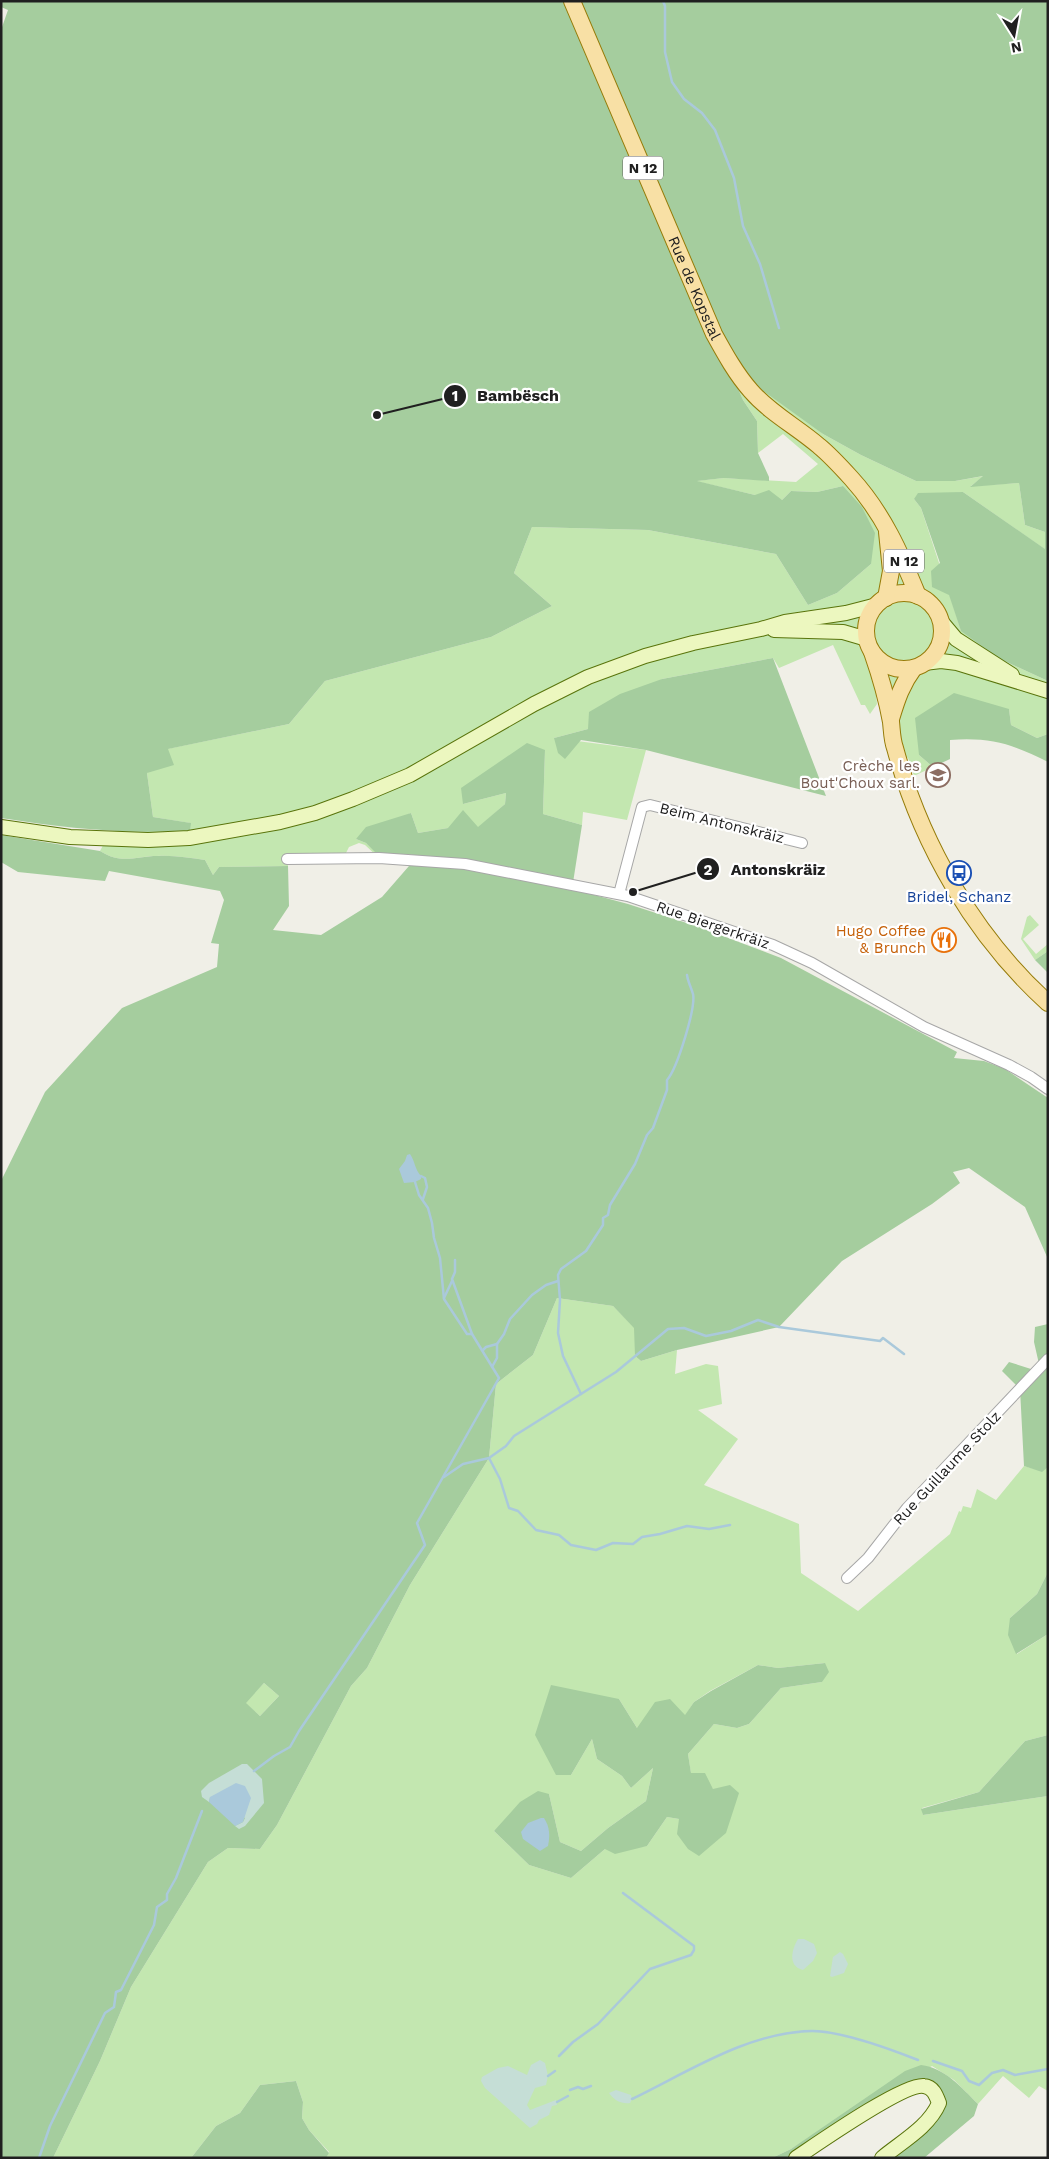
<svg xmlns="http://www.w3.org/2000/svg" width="1049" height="2159" viewBox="0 0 1049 2159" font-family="'Work Sans',sans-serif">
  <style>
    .grass { fill: #c3e7b0; fill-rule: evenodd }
    .forest { fill: #a5cd9e; fill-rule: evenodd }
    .wetland { fill: #c5ded6 }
    .water { fill: #aac9db }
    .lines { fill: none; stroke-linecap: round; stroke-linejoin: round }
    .stream { stroke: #aac9db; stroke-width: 2.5 }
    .street-casing { stroke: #a7a7a7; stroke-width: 12 }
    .secondary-casing { stroke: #59740b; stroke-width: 16 }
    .primary-casing { stroke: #957b08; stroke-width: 18 }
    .street { stroke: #fff; stroke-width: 10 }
    .secondary { stroke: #ecf7bf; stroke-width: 14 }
    .primary { stroke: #f8e0a5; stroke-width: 16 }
    .labels { text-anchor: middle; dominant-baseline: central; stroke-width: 4.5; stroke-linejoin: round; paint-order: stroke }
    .shield { fill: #fff; stroke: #636363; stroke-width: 1 }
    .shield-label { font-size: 14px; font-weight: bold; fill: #202020 }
    .street-label { font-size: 15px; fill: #202020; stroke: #fff }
    .education-label { font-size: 15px; fill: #785e54; stroke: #fff; text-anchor: end }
    .transit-label { font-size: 15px; fill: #164399; stroke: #fff }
    .food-label { font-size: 15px; fill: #c56008; stroke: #fff; text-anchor: end }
    .leader { fill: none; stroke: #202020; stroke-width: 2 }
    .callout-dot { fill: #202020; stroke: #fff; stroke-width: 2 }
    .mark-label { font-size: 15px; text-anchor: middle; font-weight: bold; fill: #fff }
    .callout-label { font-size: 16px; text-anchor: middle; font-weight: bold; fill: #202020; stroke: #fff; stroke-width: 4.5; stroke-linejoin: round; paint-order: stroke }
  </style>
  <rect width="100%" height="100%" fill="#f0efe7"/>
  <g class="grass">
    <path d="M714 334 823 434 861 455 916 481H955L984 476 971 486 1019 483 1025 525 1045 532 1046 550 963 492 914 499 921 508 961 630 998 658 1048 681V734L1037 738 1011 725 1009 709 919 755 933 767 914 776 908 758 896 752 875 686 877 704 870 714 865 705H861L833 645 779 668 773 658 662 679 588 729 554 738 646 750 627 820 583 812 582 825 543 814 545 750 463 804 506 793 505 804 478 828H448L418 833 411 813 356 839 366 843 380 856C403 852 415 853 436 862L409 866 413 861 379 858 365 845 359 843 349 847 346 853 347 859H287L288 866 219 867 213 875 205 860C190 858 173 855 157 856 135 856 122 865 100 851L110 832 190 830V823L153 817 147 773 167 749 289 724 325 681 491 637 552 606 514 573 532 527 648 530 776 554 808 605 837 593 871 564 843 486 817 492 791 491 782 500 755 495 695 481 724 478 796 482 818 464 783 434 758 453 757 421 743 400Z"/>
    <path d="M1030 915 1039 925 1023 939 1036 954 1048 944V951L1035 960 1021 939 1027 917Z"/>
    <path d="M557 1298 613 1306 635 1328V1356L641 1361 677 1350 675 1374 706 1364 718 1366 722 1404 698 1410 738 1439 704 1485 799 1524 801 1573 858 1611 950 1534 959 1511 961 1512 963 1506 971 1508 977 1489 996 1500 1024 1466 1042 1471 1048 1467V1572L1037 1594 1010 1618 1017 1654 1048 1634V1735L1025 1741 979 1792 922 1808 923 1815 1048 1796V2091L1039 2086 1029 2098 1003 2076 978 2104 954 2080 932 2066 791 2149 772 2158H326L329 2152 309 2130 302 2118 303 2102 296 2081 260 2085 240 2113 216 2126 191 2158H53L100 2061 131 1987 208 1862 228 1848 260 1849 277 1825 351 1686 367 1668 410 1585 489 1458 496 1384 533 1355ZM825 1663 822 1682 781 1688 749 1724 737 1728 714 1724 688 1754 691 1774 713 1789 679 1819 667 1817 647 1846 605 1849 571 1878 529 1865 494 1831 549 1794 560 1842 581 1851 608 1828 646 1801 653 1768 631 1788 622 1776 597 1759 592 1739 571 1775H556L619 1699 637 1728 685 1716 694 1702 710 1691 758 1665 778 1668Z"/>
    <path d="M264 1683 279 1696 260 1716 245 1703Z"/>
  </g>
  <g class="forest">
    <path d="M1 1H1048V681L998 658 961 631 949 595 932 587 931 571 940 563 921 508 914 499 918 493 963 492 1045 549V532L1025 525 1019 483 970 487 983 476 955 481H916L861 455 823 434 758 387 715 336 743 400 757 421 758 453 769 477V481L724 478 697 481 755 495 769 490 782 500 791 491 817 492 843 486 862 507 875 533 871 564 837 593 808 605 776 554 648 530 532 527 514 573 552 606 491 637 325 681 289 724 168 749 174 765 147 773 153 817 191 823 190 830C123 835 67 828 1 818V30L8 10 1 7Z"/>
    <path d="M773 658 826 796 646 750 581 740 565 759 558 753 554 738 588 729 589 712 620 694 662 679Z"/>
    <path d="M954 693 1009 709 1011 725 1037 738 1048 734V762C1013 744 990 737 950 740V759L933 767 919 755 915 718Z"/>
    <path d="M527 743 545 750 543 814 582 825 572 889 628 904 699 927 781 958 957 1052 954 1058 984 1061 1005 1069 1048 1098V1259L1025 1207 969 1168 953 1172 960 1183 932 1204 842 1261 779 1327 677 1350 641 1361 635 1356 634 1328 613 1306 557 1298 533 1355 496 1384 489 1458 410 1585 367 1668 351 1686 277 1825 260 1849 228 1848 208 1862 131 1987 100 2061 53 2158H1V1181L45 1092 122 1008 217 967 219 944 211 943 224 900 220 891 109 871 105 881 18 872 1 862V835L100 851C122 865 135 856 158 856 173 855 190 858 205 860L213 875 219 867 288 866 289 906 273 930 321 935 382 897 409 866 435 862C417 852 400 853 380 857L366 843 356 839 366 827 411 813 418 833 448 828 463 810 478 827 505 804 506 793 463 804 461 788ZM264 1683 279 1696 260 1716 246 1703Z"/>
    <path d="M1048 951V973L1035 960Z"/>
    <path d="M1048 1324V1467L1042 1472 1024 1466 1020 1389 1002 1371 1009 1362 1031 1369 1039 1364 1034 1342 1035 1327Z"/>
    <path d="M1048 1572V1634L1016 1654 1008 1635 1010 1618 1037 1594Z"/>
    <path d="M825 1663 829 1672 822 1682 781 1688 749 1724 737 1728 714 1724 688 1754 691 1773H705L713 1789 730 1785 739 1793 726 1833 699 1856 688 1849 677 1834 679 1819 667 1817 647 1846 615 1854 605 1849 571 1878 529 1865 494 1831 520 1802 538 1791 549 1794 560 1842 581 1851 608 1828 646 1801 653 1768 631 1788 622 1776 597 1759 592 1739 571 1775H556L535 1735 551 1685 619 1699 637 1728 655 1702 670 1699 685 1715 694 1702 711 1691 758 1665 778 1668Z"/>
    <path d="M1048 1735V1796L923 1815 921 1809 979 1792 1025 1741Z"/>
    <path d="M921 2065C945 2068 961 2087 978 2104L974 2116 924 2158H891L941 2099 912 2084 791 2158H772L791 2149 905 2071Z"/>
    <path d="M296 2081 303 2102 302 2118 309 2130 329 2153 326 2158H191L216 2126 240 2113 260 2085Z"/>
  </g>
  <g class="wetland">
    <path d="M242 1764H247L262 1779 264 1803 245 1826 239 1829 235 1826 243 1822 245 1818 210 1797 209 1802 202 1797 201 1791 209 1783Z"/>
    <path d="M798 1939H804L814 1944 817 1953 813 1961 803 1970C787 1966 792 1949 798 1939Z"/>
    <path d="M840 1952 843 1954 848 1964 844 1973 832 1977 830 1976 833 1957Z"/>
    <path d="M540 2060 545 2063 548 2076 546 2085 535 2088 527 2105 530 2110 556 2100 557 2105 552 2106 549 2115 539 2120 537 2124 530 2128 485 2088 481 2081 482 2077 498 2068 508 2066 527 2075 531 2065Z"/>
    <path d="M616 2090 631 2095 632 2099 630 2103C621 2104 615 2101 609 2093Z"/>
  </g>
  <g class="water">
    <path d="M410 1154C415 1161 415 1170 421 1176V1179L415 1182 404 1183 399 1169 405 1161 407 1155Z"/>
    <path d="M236 1783 245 1786 251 1798 243 1822 235 1826 209 1802 210 1797Z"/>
    <path d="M541 1818H544C550 1827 550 1836 548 1846L540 1851 523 1839 521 1832 528 1823Z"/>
  </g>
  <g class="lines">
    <g class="stream">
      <path d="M663 1 665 6V52L672 82 684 99 702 113 715 130 734 178 743 226 760 264 779 328"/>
      <path d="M421 1176 425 1178 427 1187 423 1199"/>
      <path d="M415 1182 419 1195 428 1208 432 1223 434 1238 440 1258 444 1299 467 1334H472"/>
      <path d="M444 1298 452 1281"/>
      <path d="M483 1350 486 1347 497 1344"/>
      <path d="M492 1367 497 1358V1344L504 1334 510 1319 532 1295 546 1285 558 1281"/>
      <path d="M581 1394 563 1356 558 1333 560 1300 558 1275 561 1269 586 1251 603 1225V1218L608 1215 610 1205 635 1164 647 1135 653 1128 667 1090V1080C677 1069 696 1008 693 994 691 987 688 982 687 975"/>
      <path d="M489 1458 500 1479 509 1508 518 1511 536 1530 559 1535 571 1545 596 1550 613 1543 633 1544 642 1537 660 1534 687 1526 709 1529 730 1525"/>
      <path d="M444 1477 463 1464 489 1458 506 1446 514 1436 616 1372 668 1329 684 1328 706 1336 731 1331 758 1320 779 1327 880 1341 883 1338 904 1354"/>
      <path d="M254 1771 274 1756 290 1747 299 1731 425 1545 417 1523 499 1378 472 1334 452 1279 455 1272V1260"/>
      <path d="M559 2056 573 2042 598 2024 650 1969 691 1955 694 1950V1946L623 1893"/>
      <path d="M933 2061 962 2071 969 2081 979 2085 992 2073 1003 2070 1015 2075 1048 2069"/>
      <path d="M548 2076 555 2071"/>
      <path d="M570 2090 578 2087 583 2089 591 2086"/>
      <path d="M632 2099C688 2072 748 2032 812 2031 841 2031 890 2049 918 2060"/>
      <path d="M557 2102 568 2096"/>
      <path d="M39 2158 50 2126 105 2013 114 2007 116 1992 121 1990 154 1925 157 1907 167 1900V1894L176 1878 202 1811"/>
    </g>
    <defs>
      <g id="street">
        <path d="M287 859 379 858 465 864 628 896 773 945 812 963 924 1027 1009 1065 1031 1077 1048 1089"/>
        <path d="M619 894 642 807 650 805 802 843"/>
        <path d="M847 1578 868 1558 907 1508 1048 1359"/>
      </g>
      <g id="secondary">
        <path d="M940 620 956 639 1012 675"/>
        <path d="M774 630 843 632 867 639"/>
        <path d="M924 663 941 661 957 663 1048 691"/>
        <path d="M1 827 70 837 148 840 189 838 280 822 315 813 353 799 410 775 534 704 588 677 645 656 693 643 761 629 785 622 846 613 877 605"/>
        <path d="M796 2158C817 2144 904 2083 924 2086 933 2087 936 2095 939 2103 929 2127 901 2142 882 2158"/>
      </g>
      <g id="primary">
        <path id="s1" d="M572 1 714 334C725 354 736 374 751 391 770 413 797 427 819 446 830 455 841 467 851 478 883 513 901 554 918 596"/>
        <circle cx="904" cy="631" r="38"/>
        <path d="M886 598 891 571 887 532"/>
        <path d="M872 652C880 675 887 699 891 722 892 731 892 740 895 748 921 844 974 936 1048 1003"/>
        <path d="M891 719C897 699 902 684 914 668"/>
      </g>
    </defs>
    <use href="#street" class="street-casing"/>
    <use href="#secondary" class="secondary-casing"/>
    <use href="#primary" class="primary-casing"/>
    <use href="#street" class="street"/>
    <use href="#secondary" class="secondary"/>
    <use href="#primary" class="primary"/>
  </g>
  <defs>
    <symbol id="school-ring" viewBox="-11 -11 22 22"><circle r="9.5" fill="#fff" stroke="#8d6e63" stroke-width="1.5"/><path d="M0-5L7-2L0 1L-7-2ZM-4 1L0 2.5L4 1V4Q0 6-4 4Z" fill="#8d6e63"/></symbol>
    <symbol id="bus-ring" viewBox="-11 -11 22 22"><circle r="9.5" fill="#fff" stroke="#1a4fb4" stroke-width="1.5"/><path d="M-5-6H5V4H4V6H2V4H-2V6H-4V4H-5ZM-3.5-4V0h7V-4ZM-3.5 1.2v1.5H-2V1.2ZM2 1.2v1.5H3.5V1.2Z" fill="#1a4fb4"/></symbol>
    <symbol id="restaurant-ring" viewBox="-11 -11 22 22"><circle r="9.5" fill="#fff" stroke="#e8710a" stroke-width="1.5"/><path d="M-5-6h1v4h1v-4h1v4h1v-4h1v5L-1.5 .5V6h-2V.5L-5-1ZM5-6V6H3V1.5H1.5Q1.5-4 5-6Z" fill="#e8710a"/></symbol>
  </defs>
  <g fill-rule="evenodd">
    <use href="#school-ring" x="924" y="761" width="28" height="28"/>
    <use href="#bus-ring" x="945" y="859" width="28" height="28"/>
    <use href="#restaurant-ring" x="930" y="926" width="28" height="28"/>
  </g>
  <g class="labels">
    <g class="shield">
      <rect x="623" y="156.5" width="40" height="23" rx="4"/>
      <rect x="884" y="549.5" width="40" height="23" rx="4"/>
    </g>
    <g class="shield-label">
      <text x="643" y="168">N 12</text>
      <text x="904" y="561">N 12</text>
    </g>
    <g class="street-label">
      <text stroke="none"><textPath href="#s1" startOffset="312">Rue de Kopstal</textPath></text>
      <text transform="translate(722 823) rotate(14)">Beim Antonskräiz</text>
      <text transform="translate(713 925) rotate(19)">Rue Biergerkräiz</text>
      <text transform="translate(947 1468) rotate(-47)">Rue Guillaume Stolz</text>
    </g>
    <g class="education-label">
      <text x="920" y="766">Crèche les<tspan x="920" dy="17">Bout'Choux sarl.</tspan></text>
    </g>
    <g class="transit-label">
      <text x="959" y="897">Bridel, Schanz</text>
    </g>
    <g class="food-label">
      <text x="926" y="931">Hugo Coffee<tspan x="926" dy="17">&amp; Brunch</tspan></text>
    </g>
  </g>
  <path class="leader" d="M377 415L455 396M633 892L708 869"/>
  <g class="callout-dot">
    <circle cx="377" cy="415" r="5"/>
    <circle cx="633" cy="892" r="5"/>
    <circle cx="455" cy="396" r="12"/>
    <circle cx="708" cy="869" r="12"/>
  </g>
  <g class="mark-label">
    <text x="455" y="401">1</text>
    <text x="708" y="875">2</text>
  </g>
  <g class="callout-label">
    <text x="518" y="401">Bambësch</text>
    <text x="778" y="875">Antonskräiz</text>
  </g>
  <rect width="1049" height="2159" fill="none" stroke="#202020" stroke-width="5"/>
  <g transform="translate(1014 35) rotate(169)" stroke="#ffffff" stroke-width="4" paint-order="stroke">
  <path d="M0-4L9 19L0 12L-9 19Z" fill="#202020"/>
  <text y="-8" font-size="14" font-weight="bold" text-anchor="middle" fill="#202020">N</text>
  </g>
</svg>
